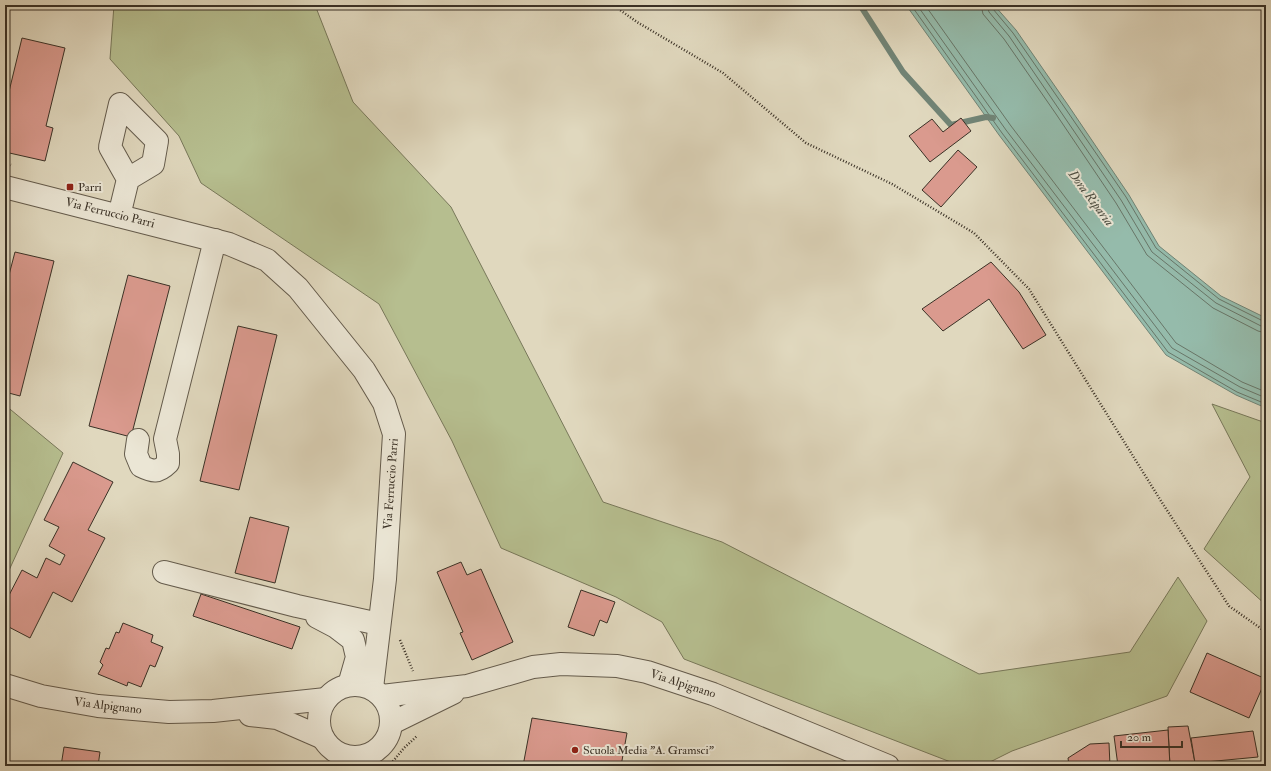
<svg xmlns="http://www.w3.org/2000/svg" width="1271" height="771" viewBox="0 0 1271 771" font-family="'IM FELL Double Pica',serif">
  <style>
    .green { fill: #b6be8f; stroke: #78785a }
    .water { fill: #95bbab; stroke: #718476 }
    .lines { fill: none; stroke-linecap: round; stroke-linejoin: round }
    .shore { stroke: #687668; stroke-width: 1 }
    .stream { stroke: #718476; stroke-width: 6 }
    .building { fill: #da9a8e; stroke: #3a3126 }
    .minor-casing { stroke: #645b4c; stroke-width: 24 }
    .path { stroke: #3a3126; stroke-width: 2.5; stroke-dasharray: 1 2; stroke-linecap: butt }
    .minor { stroke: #ebe6d5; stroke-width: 22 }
    .poi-dot { fill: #8f2418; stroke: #ebe6d5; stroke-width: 1.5 }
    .labels { text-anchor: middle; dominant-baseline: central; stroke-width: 4; stroke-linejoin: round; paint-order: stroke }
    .poi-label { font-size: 12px; fill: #3a3126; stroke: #ebe6d5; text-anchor: start }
    .street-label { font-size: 12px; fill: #3a3126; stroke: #ebe6d5 }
    .water-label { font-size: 13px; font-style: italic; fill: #4c4d41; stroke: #ebe6d5 }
  </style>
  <rect width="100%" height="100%" fill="#e0d8be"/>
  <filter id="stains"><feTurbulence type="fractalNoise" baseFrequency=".005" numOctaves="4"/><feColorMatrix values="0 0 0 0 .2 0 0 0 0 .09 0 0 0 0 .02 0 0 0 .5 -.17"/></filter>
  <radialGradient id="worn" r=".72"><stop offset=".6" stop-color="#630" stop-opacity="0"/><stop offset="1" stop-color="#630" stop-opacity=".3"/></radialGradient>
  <g class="green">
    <path d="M114 5H315L353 102 451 207 603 502 722 542 979 674 1130 652 1178 577 1207 621 1167 696 1012 751 982 766H961L684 659 662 622 616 597 501 548 452 441 379 304 201 183 179 136 110 59Z"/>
    <path d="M1212 404 1266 423V605L1204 549 1250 477Z"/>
    <path d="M5 405 63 453 5 579Z"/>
  </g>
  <path class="water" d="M906 5H994L1016 30 1068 105 1129 195 1159 246 1221 296 1266 318V408L1236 395 1166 355 999 135Z"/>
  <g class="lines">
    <g class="shore">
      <path d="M911 5 1002 133 1168 352 1237 392 1266 404"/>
      <path d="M917 5 1006 130 1172 348 1240 387 1266 398"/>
      <path d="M925 5 1011 126 1176 343 1242 382 1266 392"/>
      <path d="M981 5 983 14 1004 39 1056 114 1116 203 1147 255 1213 308 1258 331 1266 333"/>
      <path d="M987 5 989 12 1009 36 1121 200 1152 252 1216 303 1261 326 1266 327"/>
      <path d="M992 5 993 9 1013 33 1065 108 1126 197 1156 248 1219 299 1263 321H1266"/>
    </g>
    <path class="stream" d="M860 5 903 72 951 125 986 117 993 118"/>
  </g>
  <g class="building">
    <path d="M22 38 65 48 46 126 53 128 45 161 5 152V108Z"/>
    <path d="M961 118 971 131 930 162 909 136 932 119 943 132Z"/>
    <path d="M958 150 977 167 941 207 922 190Z"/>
    <path d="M15 252 54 261 20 396 5 392V290Z"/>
    <path d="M991 262 1019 292 1046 335 1023 349 989 299 943 331 922 309Z"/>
    <path d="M128 275 170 286 131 437 89 426Z"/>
    <path d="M238 326 277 335 239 490 200 481Z"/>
    <path d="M73 462 113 482 88 530 105 538 72 602 53 592 30 638 5 625V603L22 570 37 578 46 558 60 565 65 555 49 546 59 527 44 520Z"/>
    <path d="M250 517 289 527 275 583 235 573Z"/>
    <path d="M461 562 467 575 481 569 513 642 472 660 460 633 463 632 437 572Z"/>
    <path d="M581 590 615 602 607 623 600 620 594 636 568 627Z"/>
    <path d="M201 594 300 627 292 649 193 616Z"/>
    <path d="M123 623 153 635 151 642 163 647 155 667 150 665 141 687 128 682 127 686 98 674 103 665 100 662 106 648 109 649 116 632 119 633Z"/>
    <path d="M1207 653 1266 679 1249 718 1190 692Z"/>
    <path d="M532 718 627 733 621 766H523Z"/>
    <path d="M1188 726 1195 763 1170 766 1168 727Z"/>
    <path d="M1168 730 1170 766H1118L1114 736Z"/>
    <path d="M1253 731 1258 757 1195 763 1191 738Z"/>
    <path d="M1109 743 1110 766H1069L1068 758 1090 744Z"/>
    <path d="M64 747 100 752 98 766H61Z"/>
    <path d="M200 762 225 766H200Z"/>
  </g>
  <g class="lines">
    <defs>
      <g id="minor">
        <path d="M5 187 229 244 267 260 298 288 364 370 384 403 394 434 385 579 372 688"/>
        <path d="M119 216 128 179 110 147 120 104 157 141 153 164 128 179"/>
        <path d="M138 440 136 454 141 466C153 472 158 473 168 463V454L165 439 215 240"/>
        <path d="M164 572 297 606 379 624"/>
        <path d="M317 617 336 627 353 640 357 657 349 685"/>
        <path d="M5 685 41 696 98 706 169 712 213 711 326 699"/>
        <circle cx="355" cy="721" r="36"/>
        <path d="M382 696 467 686 533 667 561 664 617 666 647 672 713 694 888 766"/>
        <path d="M250 715 277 718 323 738"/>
        <path d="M392 723 453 693"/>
      </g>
    </defs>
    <use href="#minor" class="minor-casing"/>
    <g class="path">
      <path d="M613 5 637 22 723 73 806 143 892 184 974 233 1029 289 1161 501 1229 606 1266 632"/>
      <path d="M5 163 11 165"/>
      <path d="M400 640 413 671"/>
      <path d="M389 766 404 748 417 736"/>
    </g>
    <use href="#minor" class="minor"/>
  </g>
  <g class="poi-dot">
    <rect x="66" y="183" width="8" height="8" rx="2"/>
    <circle cx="575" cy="750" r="4"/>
  </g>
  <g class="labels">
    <g class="poi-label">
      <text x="78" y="187">Parri</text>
      <text x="583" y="750">Scuola Media "A. Gramsci"</text>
    </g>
    <g class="street-label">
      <text transform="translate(110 213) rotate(14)">Via Ferruccio Parri</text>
      <text transform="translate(391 484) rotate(-86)">Via Ferruccio Parri</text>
      <text transform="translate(683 684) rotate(18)">Via Alpignano</text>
      <text transform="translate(108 706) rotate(7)">Via Alpignano</text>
    </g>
    <g class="water-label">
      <text transform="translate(1091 198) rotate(53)">Dora Riparia</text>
    </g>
  </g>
  <rect width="1271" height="771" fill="none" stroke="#e0d8be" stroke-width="20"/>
  <rect x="6" y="6" width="1259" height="759" fill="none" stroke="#3a3126" stroke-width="2"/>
  <rect x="10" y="10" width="1251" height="751" fill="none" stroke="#3a3126"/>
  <path d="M1121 741v6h61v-6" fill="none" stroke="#3a3126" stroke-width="2"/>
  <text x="1127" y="741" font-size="12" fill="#3a3126" stroke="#ebe6d5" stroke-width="3" paint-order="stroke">20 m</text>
  <rect width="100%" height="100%" filter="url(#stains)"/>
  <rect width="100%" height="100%" fill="url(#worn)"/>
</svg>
